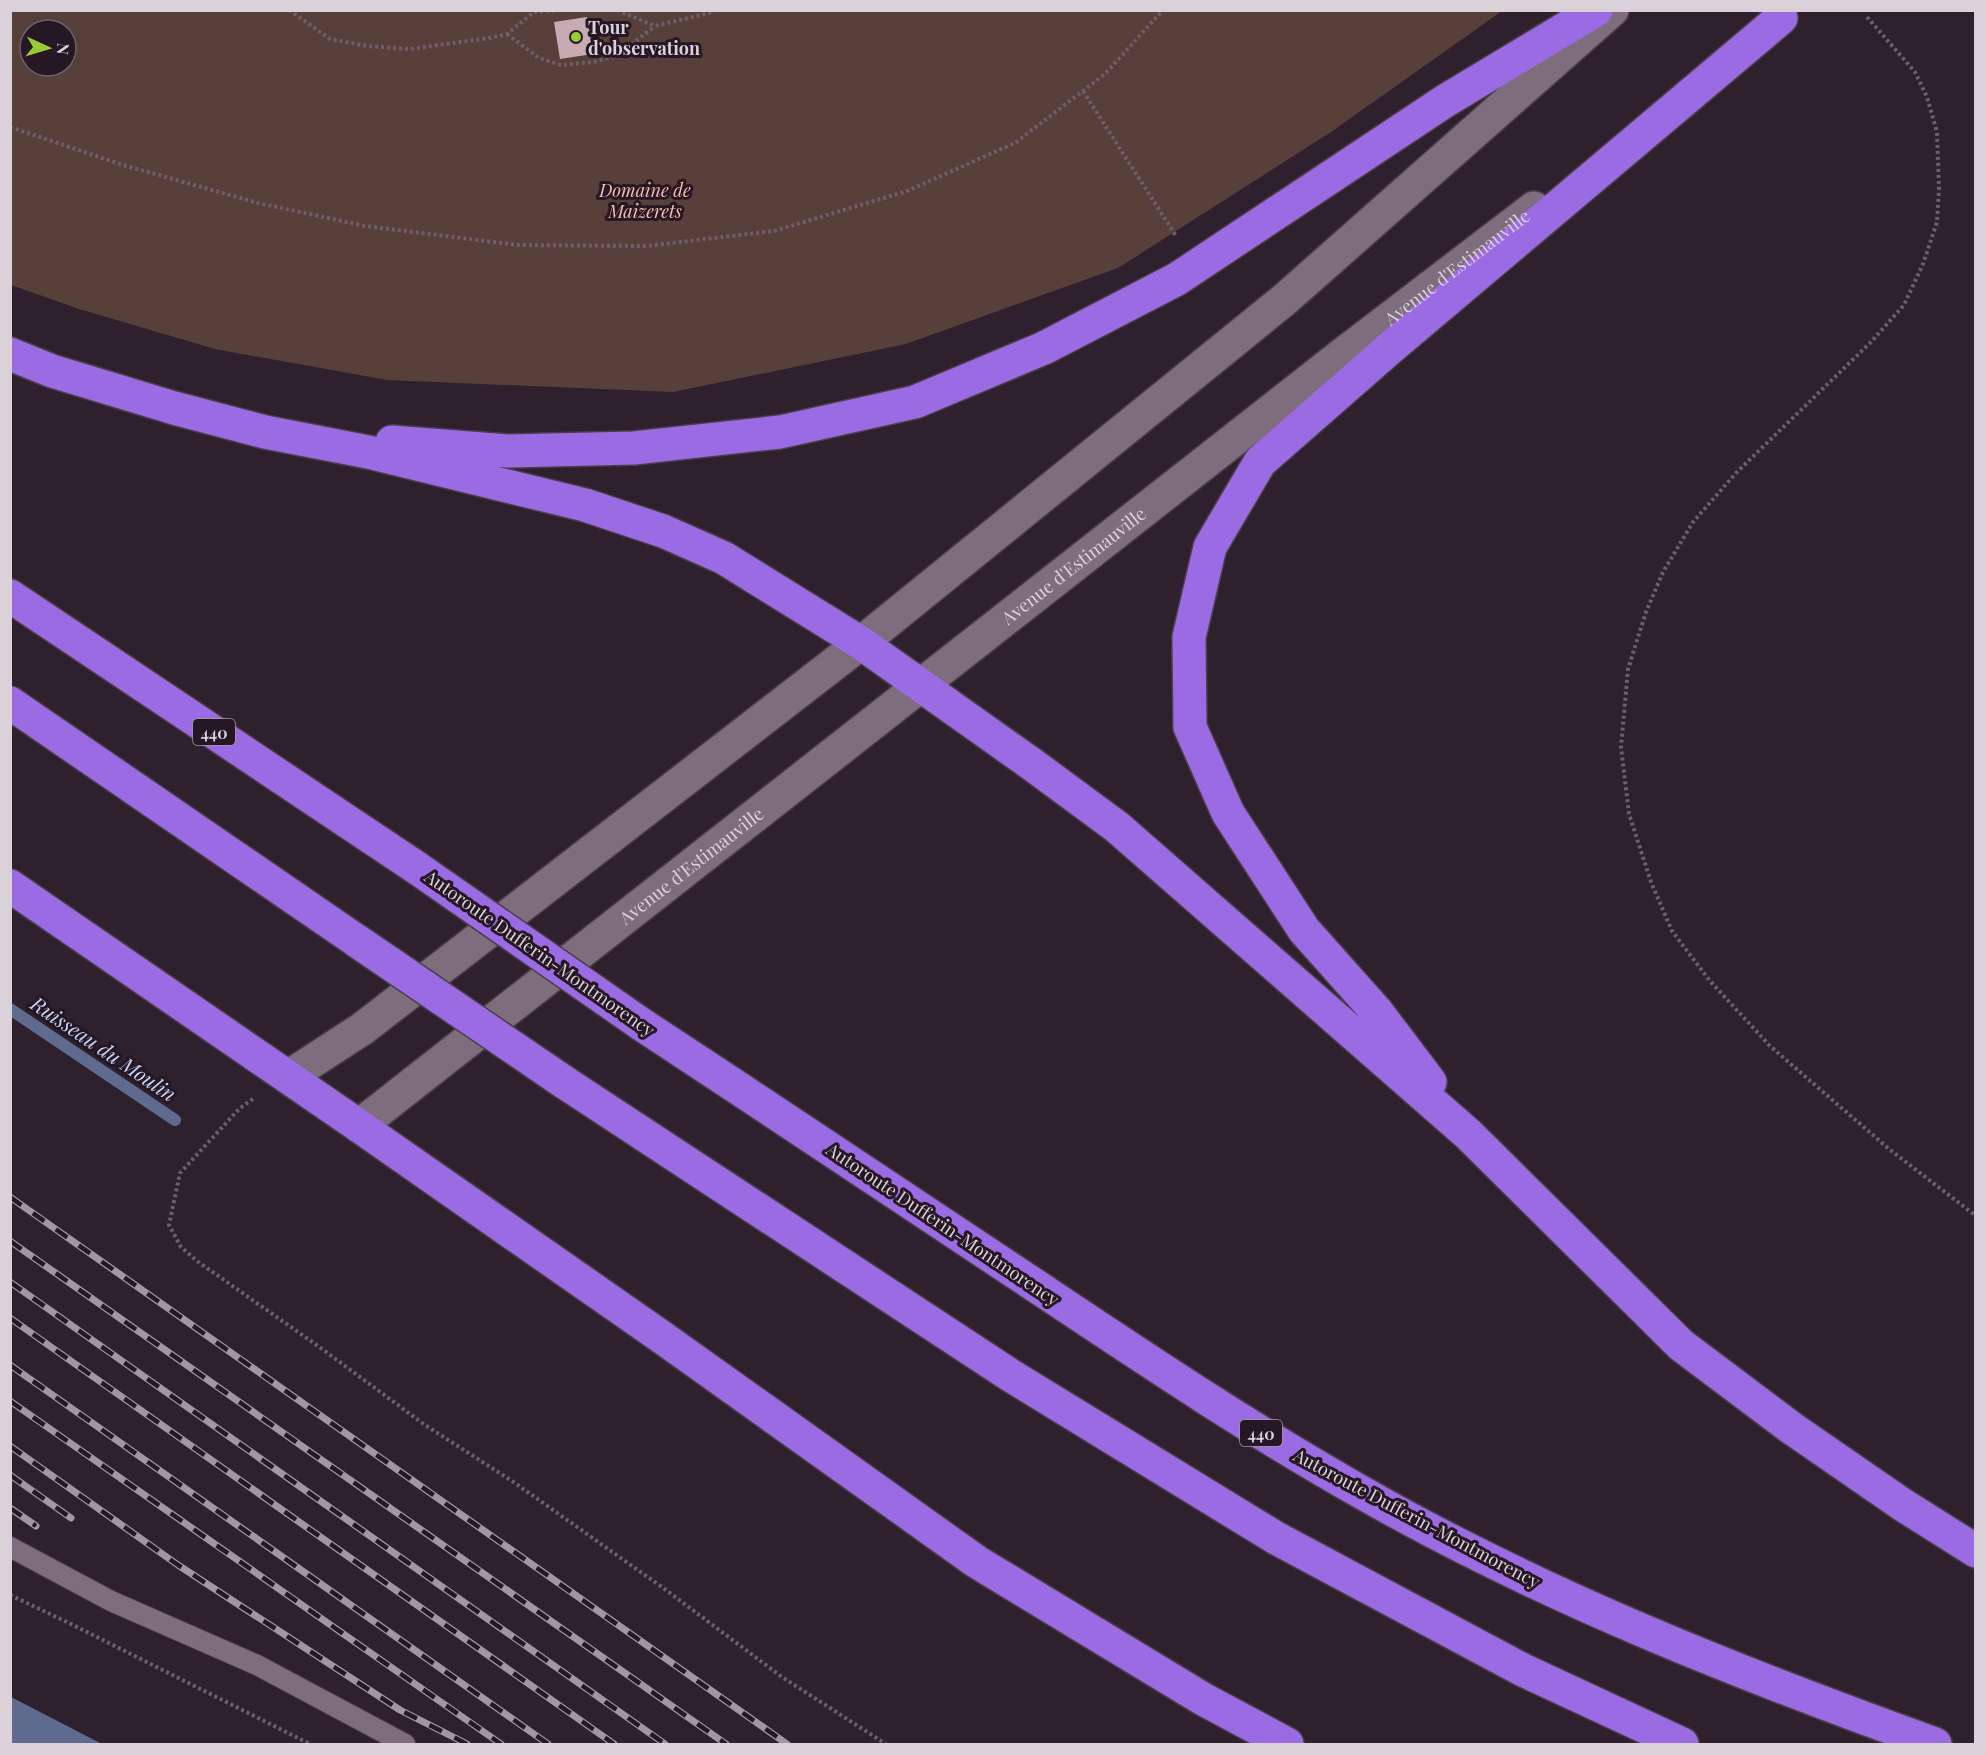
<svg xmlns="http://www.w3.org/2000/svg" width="1986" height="1755" viewBox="0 0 1986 1755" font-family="'Playfair Display',serif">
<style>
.green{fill:#573f3a;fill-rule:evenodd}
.water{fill:#5e6b8e}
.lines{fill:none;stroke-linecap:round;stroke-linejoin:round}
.stream{stroke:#5e6b8e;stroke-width:12}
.building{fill:#c6acb2}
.lane-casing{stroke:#4a3e48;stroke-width:22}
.secondary-casing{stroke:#4a3e48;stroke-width:36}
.highway-casing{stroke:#4a3e48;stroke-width:36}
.path{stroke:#6c5e6a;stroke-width:4;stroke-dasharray:3 3;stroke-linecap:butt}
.lane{stroke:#7e6d7c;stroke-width:20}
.secondary{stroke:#7e6d7c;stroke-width:33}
.highway{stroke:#9a6be3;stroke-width:33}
.rail-casing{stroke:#a297a0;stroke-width:7}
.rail{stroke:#251723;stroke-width:4.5;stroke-dasharray:14;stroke-linecap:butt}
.highway-bridge-casing{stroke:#4a3e48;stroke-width:36;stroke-linecap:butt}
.highway-bridge{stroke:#9a6be3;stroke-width:33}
.poi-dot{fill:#97cb38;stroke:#251723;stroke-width:2}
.labels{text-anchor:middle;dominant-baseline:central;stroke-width:6;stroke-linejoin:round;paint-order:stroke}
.shield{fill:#251723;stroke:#a499a2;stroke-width:1.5}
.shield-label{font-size:16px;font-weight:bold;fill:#dbd1d9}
.poi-label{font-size:18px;font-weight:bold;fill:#dbd1d9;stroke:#251723;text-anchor:start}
.park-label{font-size:18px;font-style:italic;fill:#f6bcae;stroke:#251723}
.street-label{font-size:18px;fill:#dbd1d9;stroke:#251723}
.water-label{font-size:20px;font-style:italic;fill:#c6d4f8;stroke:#251723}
</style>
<rect width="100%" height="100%" fill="#2f202d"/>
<!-- green -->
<path class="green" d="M11,11H1502L1331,132L1118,268L906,344L673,392L387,380L215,349L79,309L11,285ZM30,30H66V66H30Z"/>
<!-- water -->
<path class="water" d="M11,1697L102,1744H11Z"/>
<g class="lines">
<!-- stream -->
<path class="stream" d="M10,1009L175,1120"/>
</g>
<!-- building -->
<path class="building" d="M587,17L593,54L560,59L554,22Z"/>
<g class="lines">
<!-- lane casing -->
<g class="lane-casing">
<path id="lane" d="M10,1547L111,1601L257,1665L405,1744"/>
</g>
<!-- secondary casing -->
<g class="secondary-casing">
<g id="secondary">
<path d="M288,1077L362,1029L861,643L1284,300L1612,10"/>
<path id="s1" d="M359,1126L1342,355L1534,208"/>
</g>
</g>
<!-- highway casing -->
<g class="highway-casing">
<path id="highway" d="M10,354L52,371L174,408L265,432L368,452L585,505L663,531L724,558L861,643L1033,765L1117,827L1468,1134L1681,1345L1790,1427L1903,1505L1976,1551
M392,442L508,451L634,448L780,432L915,402L1044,348L1177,279L1445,101L1596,10
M10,596L417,868
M10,703L357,941
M10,886L359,1126L663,1338L977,1562L1203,1699L1287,1744
M641,1024C772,1110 902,1197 1033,1284C1141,1356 1248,1428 1361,1492C1543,1596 1738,1673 1935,1744
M564,1082L1010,1375L1276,1538L1523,1670L1682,1744
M1430,1082L1377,1012L1304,930L1228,813L1190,727L1189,637L1210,547L1260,462L1389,349L1781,18"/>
</g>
<!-- path -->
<path class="path" d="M289,10L330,39L367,46L410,49L489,38L507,34L534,12L561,10
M617,10L655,26L709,13L715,10
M1867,17L1915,72L1927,97L1937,132L1939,189L1937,222L1923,264L1904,305L1871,342L1736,473L1693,522L1663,572L1646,612L1628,669L1621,747L1629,814L1651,882L1672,931L1710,981L1770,1046L1889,1149L1976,1216
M507,34L539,58L561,65L594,62L618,55L655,26
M1083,91L1176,236
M10,127L123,165L258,203L365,226L518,245L646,246L774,231L907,191L1015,143L1105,74L1163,10
M253,1099L240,1108L180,1173L169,1225L181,1247L197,1261L318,1346L425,1425L515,1483L666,1590L782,1677L886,1744
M10,1595L69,1623L310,1744"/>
<!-- lane -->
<use href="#lane" class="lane"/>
<!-- secondary -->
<use href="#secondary" class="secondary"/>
<!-- highway -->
<use href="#highway" class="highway"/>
<!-- rail casing -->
<g class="rail-casing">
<path id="rail" d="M10,1197L787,1744
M10,1241L726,1744
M10,1282L665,1744
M10,1318L614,1744
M10,1365L548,1744
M10,1401L501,1744
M10,1446L178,1565L400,1710L467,1744
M10,1475L71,1518
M10,1508L36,1526"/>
</g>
<!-- rail -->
<use href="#rail" class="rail"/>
<!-- highway-bridge casing -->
<g class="highway-bridge-casing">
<path id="highway-bridge" d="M417,868L641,1024
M357,941L564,1082"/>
</g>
<!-- highway-bridge -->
<use href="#highway-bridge" class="highway-bridge"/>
</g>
<!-- markers -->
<circle class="poi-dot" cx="576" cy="37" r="6"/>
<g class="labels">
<!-- shield labels -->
<g class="shield">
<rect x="193" y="719" width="42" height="26" rx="4.5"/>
<rect x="1240" y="1420" width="42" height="26" rx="4.5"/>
</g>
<g class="shield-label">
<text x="214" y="732">440</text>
<text x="1261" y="1433">440</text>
</g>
<!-- poi labels -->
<g class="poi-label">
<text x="588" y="27">Tour<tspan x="588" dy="21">d'observation</tspan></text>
</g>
<!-- park labels -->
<g class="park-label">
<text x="645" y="190">Domaine de<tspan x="645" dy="21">Maizerets</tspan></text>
</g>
<!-- street labels -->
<g class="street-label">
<text stroke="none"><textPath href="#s1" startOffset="1394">Avenue d'Estimauville</textPath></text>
<text stroke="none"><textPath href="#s1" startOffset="908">Avenue d'Estimauville</textPath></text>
<text stroke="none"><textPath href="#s1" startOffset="422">Avenue d'Estimauville</textPath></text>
<text transform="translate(540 953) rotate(35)">Autoroute Dufferin-Montmorency</text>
<text transform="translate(943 1224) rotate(34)">Autoroute Dufferin-Montmorency</text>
<text transform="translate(1417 1518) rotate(28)">Autoroute Dufferin-Montmorency</text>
</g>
<!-- water labels -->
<g class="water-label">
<text transform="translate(104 1048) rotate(34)">Ruisseau du Moulin</text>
</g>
</g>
<!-- border -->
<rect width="1986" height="1755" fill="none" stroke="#dbd1d9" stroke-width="24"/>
<!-- north arrow -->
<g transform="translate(48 48) rotate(94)"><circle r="28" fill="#251723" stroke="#6e616c" stroke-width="1.5"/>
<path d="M0-4.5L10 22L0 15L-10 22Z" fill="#97cb38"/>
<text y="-9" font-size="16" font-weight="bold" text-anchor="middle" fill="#dbd1d9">N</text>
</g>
</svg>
